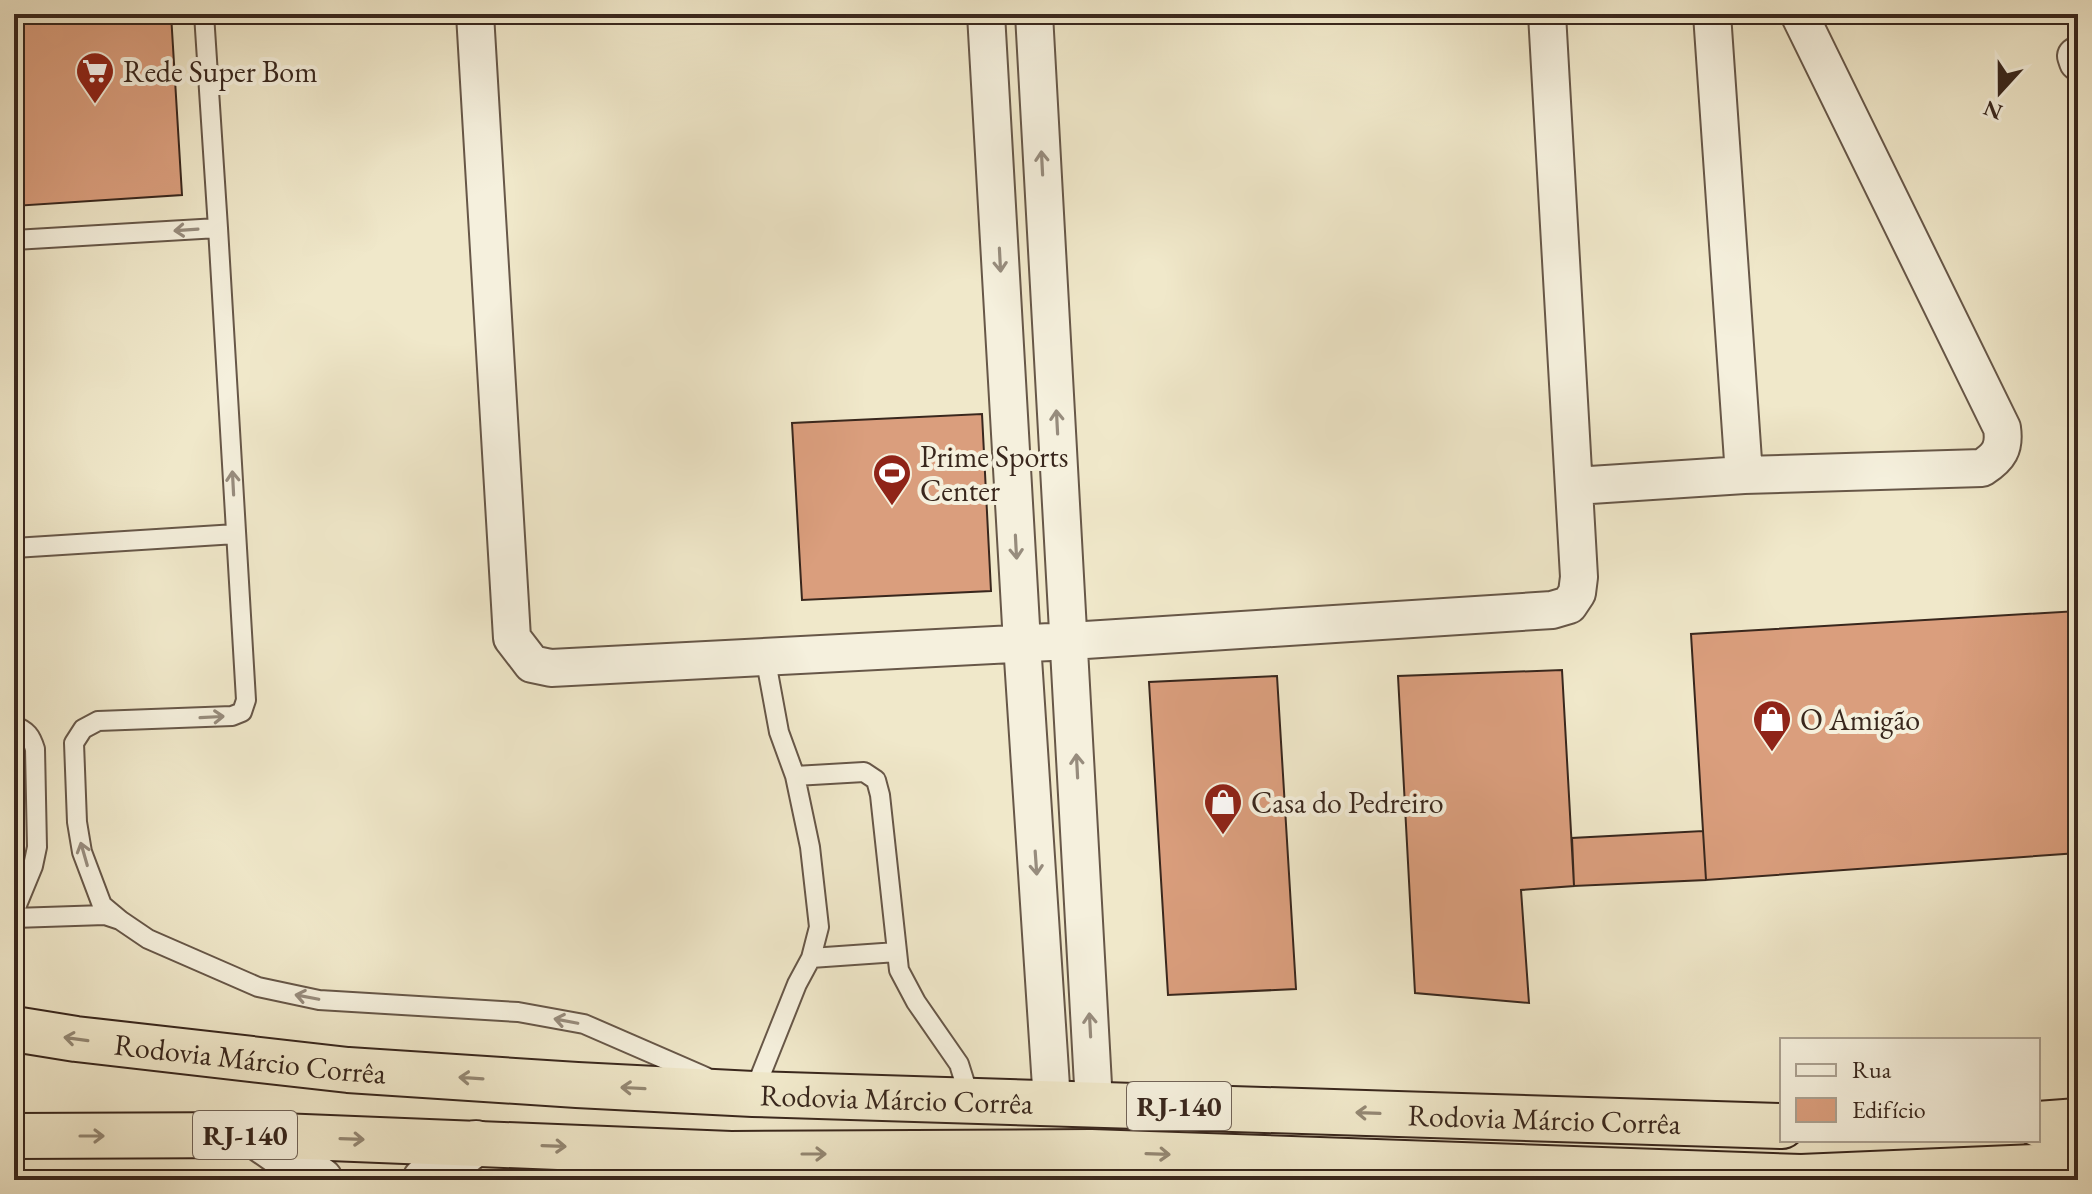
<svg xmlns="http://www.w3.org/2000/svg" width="2092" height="1194" viewBox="0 0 2092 1194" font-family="'EB Garamond',serif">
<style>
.building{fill:#da9e7d;stroke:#39271d;stroke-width:2}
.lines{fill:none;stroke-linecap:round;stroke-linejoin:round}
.service-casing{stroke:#675748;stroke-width:22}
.minor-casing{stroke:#675748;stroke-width:40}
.tertiary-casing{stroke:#675748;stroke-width:48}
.trunk-casing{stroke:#39271d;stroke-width:48}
.service{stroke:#f5f0dd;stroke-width:18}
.minor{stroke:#f5f0dd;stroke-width:36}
.tertiary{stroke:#f5f0dd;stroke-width:44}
.trunk{stroke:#f0e8ca;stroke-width:44}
.oneway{stroke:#978c7d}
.oneway2{stroke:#948874}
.labels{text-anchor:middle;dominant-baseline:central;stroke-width:8;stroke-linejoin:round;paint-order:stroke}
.shield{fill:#f5f0dd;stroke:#716357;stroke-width:2}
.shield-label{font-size:28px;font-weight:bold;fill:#39271d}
.poi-label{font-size:30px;fill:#39271d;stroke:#f5f0dd;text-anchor:start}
.street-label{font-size:30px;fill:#39271d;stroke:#f5f0dd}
</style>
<rect width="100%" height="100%" fill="#f0e8ca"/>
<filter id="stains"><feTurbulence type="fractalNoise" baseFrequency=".0025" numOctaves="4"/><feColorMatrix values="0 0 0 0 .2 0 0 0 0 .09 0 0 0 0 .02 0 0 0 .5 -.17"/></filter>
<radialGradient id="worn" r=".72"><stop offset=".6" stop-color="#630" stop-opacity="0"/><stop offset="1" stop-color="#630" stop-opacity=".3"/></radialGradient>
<!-- building -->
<path class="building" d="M14,14H171L182,195L14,206Z
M982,414L991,591L802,600L792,423Z
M2078,611V853L1706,880L1691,634Z
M1562,670L1574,886L1521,890L1529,1003L1415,993L1398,676Z
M1277,676L1296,989L1168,995L1149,682Z
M1703,831L1706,880L1574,886L1572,838Z"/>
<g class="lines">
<!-- service casing -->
<g class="service-casing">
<path id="service" d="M204,14L218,228
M14,240L218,228L246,700L242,712L232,716L98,721L83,729L74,743L77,822L82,852L102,905L120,920
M14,548L236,534
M765,656L779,732L795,776L864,772L876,780L880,795L899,970L916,1002L959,1064L970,1099
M14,726C27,730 31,736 35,749L37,847L33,866L14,912
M14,918L105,915L120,920L148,939L258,987L319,1000L518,1012L584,1024L706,1077
M811,958L897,952
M753,1094L797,984L811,958L819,927L810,847L795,776"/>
</g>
<!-- minor casing -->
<g class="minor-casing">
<path id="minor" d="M475,14L512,638L532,664L551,668L1070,641L1552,610L1569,605L1577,593L1579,577L1547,14
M986,14L1022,643L1052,1102
M1034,14L1094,1103
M1712,14L1744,475
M2076,56L2078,62
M1575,486L1744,475L1982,468C1999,457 2005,448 2002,428L1799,14"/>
</g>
<!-- tertiary casing -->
<g class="tertiary-casing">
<path id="tertiary" d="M255,1135L320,1180
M425,1180L476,1143"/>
</g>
<!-- trunk casing -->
<g class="trunk-casing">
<g id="trunk">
<path id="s1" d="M14,1029L76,1039L348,1070L577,1085L753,1094L1782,1126"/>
<path d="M2038,1124L2078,1121"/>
<path d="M14,1136L255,1135L731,1154L1091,1152L1801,1177L2078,1165"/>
</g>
</g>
<!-- service -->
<use href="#service" class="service"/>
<!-- minor -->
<use href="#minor" class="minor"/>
<!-- tertiary -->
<use href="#tertiary" class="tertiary"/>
<!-- trunk -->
<use href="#trunk" class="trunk"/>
</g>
<!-- one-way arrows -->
<defs><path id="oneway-shaft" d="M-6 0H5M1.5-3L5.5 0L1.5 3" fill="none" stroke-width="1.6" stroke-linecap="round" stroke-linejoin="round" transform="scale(2)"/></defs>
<g class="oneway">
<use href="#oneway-shaft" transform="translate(1042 163) rotate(-93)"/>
<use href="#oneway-shaft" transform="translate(186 230) rotate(176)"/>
<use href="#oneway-shaft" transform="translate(1000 260) rotate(87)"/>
<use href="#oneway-shaft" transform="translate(1057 422) rotate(-93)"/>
<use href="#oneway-shaft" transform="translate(233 483) rotate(-93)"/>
<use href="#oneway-shaft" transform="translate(1016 547) rotate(87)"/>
<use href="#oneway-shaft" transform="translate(212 717) rotate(-3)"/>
<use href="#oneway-shaft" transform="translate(1077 766) rotate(-93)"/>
<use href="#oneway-shaft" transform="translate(84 854) rotate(-106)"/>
<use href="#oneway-shaft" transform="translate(1036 863) rotate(86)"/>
<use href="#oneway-shaft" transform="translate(307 997) rotate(-169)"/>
<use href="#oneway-shaft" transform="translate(566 1021) rotate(-169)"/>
<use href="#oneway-shaft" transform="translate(1090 1025) rotate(-93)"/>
</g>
<g class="oneway2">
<use href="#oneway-shaft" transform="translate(76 1039) rotate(-172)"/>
<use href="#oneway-shaft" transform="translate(471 1078) rotate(-176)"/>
<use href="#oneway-shaft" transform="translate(633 1088) rotate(-177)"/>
<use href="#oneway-shaft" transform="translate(1368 1113) rotate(-178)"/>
<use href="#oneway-shaft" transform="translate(92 1136)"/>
<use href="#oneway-shaft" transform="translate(352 1139) rotate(2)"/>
<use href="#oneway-shaft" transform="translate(554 1146) rotate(2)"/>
<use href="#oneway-shaft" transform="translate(814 1154)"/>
<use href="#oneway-shaft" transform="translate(1158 1154) rotate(2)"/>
</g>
<!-- icons -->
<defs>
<g id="supermarket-pin" transform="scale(2)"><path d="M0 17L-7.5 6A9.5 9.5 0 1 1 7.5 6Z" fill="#8f2418" stroke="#f5f0dd"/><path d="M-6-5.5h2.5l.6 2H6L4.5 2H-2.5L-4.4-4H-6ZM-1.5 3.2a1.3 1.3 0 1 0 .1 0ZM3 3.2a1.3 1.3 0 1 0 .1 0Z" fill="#fff"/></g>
<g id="stadium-pin" transform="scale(2)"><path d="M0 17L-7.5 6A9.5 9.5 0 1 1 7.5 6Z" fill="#8f2418" stroke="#f5f0dd"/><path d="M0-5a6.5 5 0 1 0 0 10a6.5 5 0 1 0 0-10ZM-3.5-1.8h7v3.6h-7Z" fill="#fff"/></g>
<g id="shop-pin" transform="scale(2)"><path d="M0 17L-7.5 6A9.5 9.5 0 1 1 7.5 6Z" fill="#8f2418" stroke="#f5f0dd"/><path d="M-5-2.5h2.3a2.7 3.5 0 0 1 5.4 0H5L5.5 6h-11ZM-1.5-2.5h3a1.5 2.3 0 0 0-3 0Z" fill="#fff"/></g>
</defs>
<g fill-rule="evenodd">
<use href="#supermarket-pin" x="95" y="71"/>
<use href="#stadium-pin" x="892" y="473"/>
<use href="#shop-pin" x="1772" y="719"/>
<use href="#shop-pin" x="1223" y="802"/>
</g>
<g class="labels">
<!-- shield labels -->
<g class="shield">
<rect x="1127" y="1082" width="104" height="48" rx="6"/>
<rect x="193" y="1111" width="104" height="48" rx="6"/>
</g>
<g class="shield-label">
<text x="1179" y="1106">RJ-140</text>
<text x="245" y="1135">RJ-140</text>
</g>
<!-- poi labels -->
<g class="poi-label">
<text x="123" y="71">Rede Super Bom</text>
<text x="920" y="456">Prime Sports<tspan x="920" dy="34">Center</tspan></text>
<text x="1800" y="719">O Amigão</text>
<text x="1251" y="802">Casa do Pedreiro</text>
</g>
<!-- street labels -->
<g class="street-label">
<text stroke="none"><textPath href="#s1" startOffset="238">Rodovia Márcio Corrêa</textPath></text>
<text stroke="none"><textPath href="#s1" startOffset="886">Rodovia Márcio Corrêa</textPath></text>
<text stroke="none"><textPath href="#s1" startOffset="1534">Rodovia Márcio Corrêa</textPath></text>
</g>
</g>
<!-- margin -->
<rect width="2092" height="1194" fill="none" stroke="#f0e8ca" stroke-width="48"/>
<rect x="16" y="16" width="2060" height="1162" fill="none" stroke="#39271d" stroke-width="4"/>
<rect x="24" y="24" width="2044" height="1146" fill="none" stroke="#39271d" stroke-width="2"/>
<!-- legend -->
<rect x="1780" y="1038" width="260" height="104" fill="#f5f0dd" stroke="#aaa090" stroke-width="2"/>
<rect x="1796" y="1064" width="40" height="12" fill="#f5f0dd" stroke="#aaa090" stroke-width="2"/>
<text x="1852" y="1078" font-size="24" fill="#39271d">Rua</text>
<rect x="1796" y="1098" width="40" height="24" fill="#da9e7d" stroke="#aaa090" stroke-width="2"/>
<text x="1852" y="1118" font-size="24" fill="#39271d">Edifício</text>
<!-- north arrow -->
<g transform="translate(2000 92) rotate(201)" stroke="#f5f0dd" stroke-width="6" paint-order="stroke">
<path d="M0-6L14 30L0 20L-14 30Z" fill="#39271d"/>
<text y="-12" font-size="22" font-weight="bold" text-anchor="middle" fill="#39271d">N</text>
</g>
<rect width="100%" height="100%" filter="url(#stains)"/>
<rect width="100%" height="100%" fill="url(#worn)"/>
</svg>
